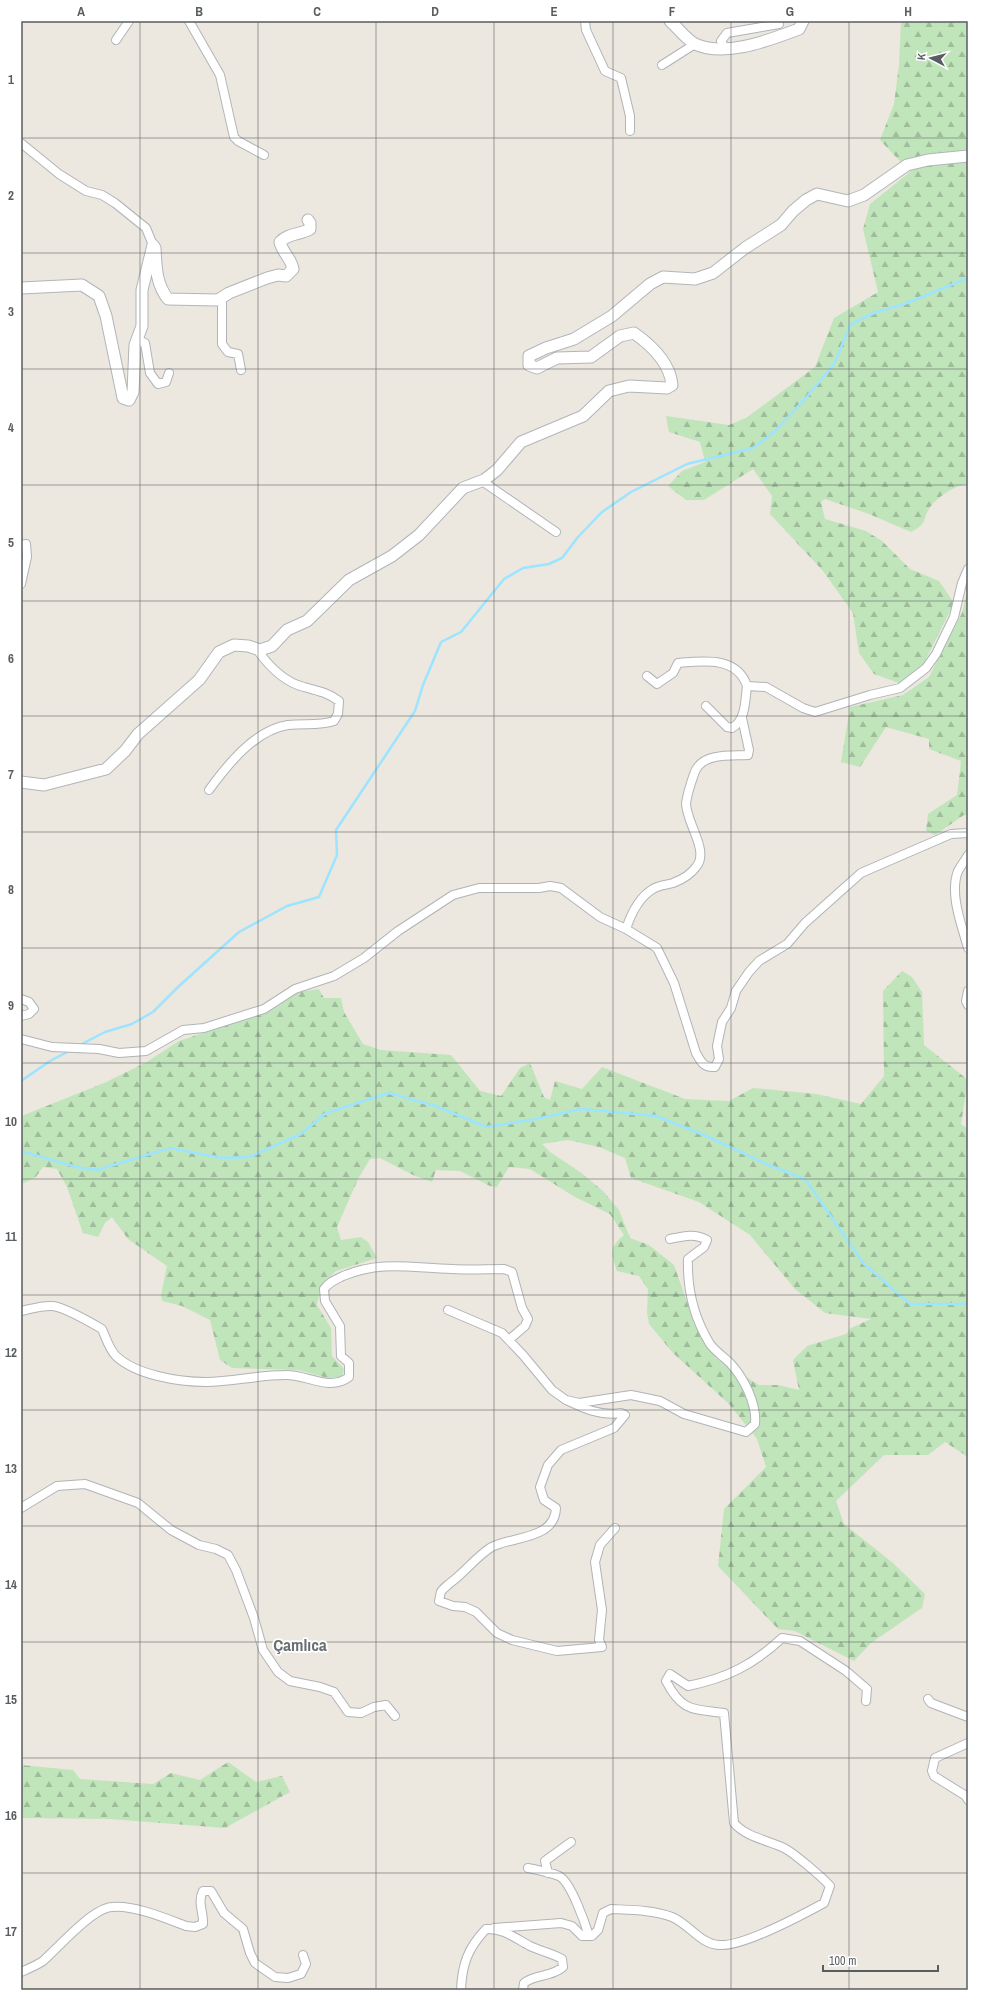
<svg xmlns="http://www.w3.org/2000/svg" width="989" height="2011" viewBox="0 0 989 2011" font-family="'Archivo Narrow',sans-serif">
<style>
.forest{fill:url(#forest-firs);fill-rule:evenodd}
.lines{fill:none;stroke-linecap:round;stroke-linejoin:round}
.stream{stroke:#9ce4ff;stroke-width:2.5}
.street-casing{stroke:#b0b4b8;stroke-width:10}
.secondary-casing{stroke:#b1b6bb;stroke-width:13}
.street{stroke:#fff;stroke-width:8}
.secondary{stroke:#fff;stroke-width:11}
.grid{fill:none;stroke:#585d61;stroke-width:1;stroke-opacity:0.55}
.labels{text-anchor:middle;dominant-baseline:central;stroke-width:3.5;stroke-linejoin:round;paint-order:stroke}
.district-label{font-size:17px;font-weight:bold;fill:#696f73;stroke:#fff}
.neatline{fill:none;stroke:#585d61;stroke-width:1.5}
.grid-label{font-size:13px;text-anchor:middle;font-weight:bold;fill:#585d61}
</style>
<defs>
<pattern id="forest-firs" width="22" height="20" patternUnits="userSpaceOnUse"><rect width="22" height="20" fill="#c1e5ba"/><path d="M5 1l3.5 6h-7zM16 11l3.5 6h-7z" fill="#a0bd9b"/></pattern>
</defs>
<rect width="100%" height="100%" fill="#ece7df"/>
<!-- forest -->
<path class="forest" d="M901,21H968V484C954,486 940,495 931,506C921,519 930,522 911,532L869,514L825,499L821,502L825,519L866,531L882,541L910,569L939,581L954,603L922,667L899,683L874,674L859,653L853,613L823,571L770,514L772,496L753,469L704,500H686L668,486L682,471L705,462L700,442L669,432L666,416L729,425L746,418L815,367L834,318L878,292L863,229L870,204L910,172L880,140L894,104L899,65Z
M968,588V815H964L935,835L926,831L928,814L957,795L961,761L929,749V739L886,727L860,767L841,762L850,707L903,695L929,677L962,613Z
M902,971L912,977L922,992L924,1045L968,1080L961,1124L968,1129V1457L945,1442L928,1455H884L836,1501L844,1524L893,1563L925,1594L922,1608L871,1643L854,1661L795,1631L778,1629L718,1566L724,1509L766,1467L757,1439L729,1404L673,1353L649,1324L647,1313L648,1289L639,1276L617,1271C611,1252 608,1249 624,1235L610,1214L575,1197L530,1169L509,1167L497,1187L490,1186L460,1171L436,1170L432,1182L413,1175L380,1158L370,1159L358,1179L337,1227L341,1240L361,1237L368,1242L377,1258L336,1271L321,1285L317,1305L331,1328L332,1356L344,1369L342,1377L328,1378L298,1370L232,1368L220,1360L210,1320L182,1306L162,1301L161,1295L167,1266L128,1239L112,1217L105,1223L98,1237L83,1233L67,1187L57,1169L43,1167L35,1178L21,1184V1118L24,1115L104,1083L145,1063L179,1041L272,1010L299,992L319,989L324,998H341L344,1012L363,1044L381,1050L451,1055L480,1091L501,1096L520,1068L530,1063L544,1097L550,1100L555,1081L582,1089L602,1067L685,1099L729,1101L753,1088L816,1094L861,1104L884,1076L883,991ZM568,1140L599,1147L625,1158L631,1178L699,1202L750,1235L795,1289L825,1313L871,1319L851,1328L846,1334L807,1346L793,1360L799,1390L778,1385H759L716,1358L705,1344L692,1316L674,1265L649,1245L630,1238L619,1210L603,1191L580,1172L550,1152L542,1144Z
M228,1762L256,1782L282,1776L290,1792L225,1828L110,1819L21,1818V1765L73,1770L80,1779L153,1784L171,1773L200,1780Z"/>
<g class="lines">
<!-- stream -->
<path class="stream" d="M80,1045L105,1032L132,1024L153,1012L178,987L239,932L287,906L319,897L337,855L336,830L415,711L423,685L441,642L461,632L504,579L523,568L549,564L562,558L578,537L602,512L631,492L687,464L753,448L773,433L805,399L834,364L851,324L874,313L907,303L968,278
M21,1081L50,1061L71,1050
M21,1151L76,1167L97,1170L170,1148L221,1158L249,1157L301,1134L326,1113L389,1093L435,1106L487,1127L536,1119L582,1109L656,1116L704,1135L771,1166L805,1179L864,1264L910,1304H968"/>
<!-- street casing -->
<g class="street-casing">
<path id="street" d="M189,21L220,75L234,137L238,141L264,155
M585,21L586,30L605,71L621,78L630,116V131
M116,40L129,21
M725,48L721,41L727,33L779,24L777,21
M662,65L695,44
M21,143L59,174L86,191L102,195L115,203L146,228L153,245
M218,300L222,303V344L228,352L238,354L241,370
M138,340L145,343L150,373L158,384L166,382L169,373
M482,481L556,532
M21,545L26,544L27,557L21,584
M647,676L657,684L673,673L678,663C703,661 737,656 747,686L766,687L803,708L815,712L870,695L900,688L926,668L936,654L954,617L962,583L968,569
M706,706L727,727L732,728C746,720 745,701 747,686
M209,790C228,764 255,730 288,725C304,723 319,726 334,721L338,714L339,701C327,692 317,691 304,687C284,682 267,664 256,648
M968,855C965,860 961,866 958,871C949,894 962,926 968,948
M626,929C631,914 639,897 653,889C659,885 667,885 673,883C681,880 691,874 696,867C710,851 686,823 686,803C687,797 689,789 691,783C693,778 694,772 697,768C706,753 733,756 748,755L749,750L742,718
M968,991L966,1001L968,1005
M21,999L29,1002L34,1009L29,1014L21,1016
M21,1039L52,1047L99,1049L119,1053L146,1051L183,1030L204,1028L264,1009L295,989L334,976L364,958L398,931L453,895L479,888H539L550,886L561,888L600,917L626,929L657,948L674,983L696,1053C701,1062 704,1068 715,1067L719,1059L717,1046L722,1022L731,1008L736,991L749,972L759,961L787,944L805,923L861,873L951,834L968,833
M448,1310L502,1333L523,1355L552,1390L566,1400L579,1403L631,1395L660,1401L684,1414L746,1432L755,1424C757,1404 744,1378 730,1363C724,1357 715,1351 710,1344C694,1318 687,1289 688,1259L704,1247L707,1240C695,1233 684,1236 670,1239
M21,1311C31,1309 42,1305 53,1306C66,1308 90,1322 102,1329C106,1338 109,1349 116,1356C136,1375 179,1382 206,1382C232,1382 258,1375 285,1375C307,1374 329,1392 349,1377V1363L341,1356L340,1326L325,1301L324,1289C329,1282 335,1280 343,1276C381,1260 412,1268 452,1269C469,1270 486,1269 504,1269L512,1272L522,1308L528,1319L525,1326L510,1339
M566,1400C585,1409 600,1416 621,1413L625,1415L614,1428L561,1450L548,1465L540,1487L544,1500L556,1508C555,1541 509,1536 490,1548C475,1558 464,1573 450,1583C447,1586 443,1588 441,1592C440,1594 440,1598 439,1601L453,1606L465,1607L476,1612L497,1633L512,1640L557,1651L602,1647L599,1640L602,1610L595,1562L600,1545L615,1528
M21,1508L57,1486L85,1484L138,1503L171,1530L199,1545L216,1549L228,1555L236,1570L254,1618L263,1650L278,1672L290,1681L320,1687L334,1692L348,1712L361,1713L374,1707L386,1705L395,1716
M928,1699L931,1703L968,1717
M968,1743L935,1758L932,1771L934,1776L966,1796L968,1800
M528,1868C538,1870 549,1872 559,1876C571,1882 585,1923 589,1936
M548,1873L545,1861L571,1842
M494,1928L561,1923L572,1926L582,1936H592L598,1930L603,1913L611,1909C631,1910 654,1910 672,1917C689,1924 700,1944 719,1945C743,1947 802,1915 824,1903L830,1886C822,1877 794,1853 784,1848C767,1840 746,1837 734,1823L724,1713C693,1709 682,1712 666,1681L670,1674L688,1686C727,1678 753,1665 782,1638L800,1641L846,1671L867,1689L866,1701
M21,1972C28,1969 37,1965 43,1961C58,1948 92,1908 112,1907C134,1905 165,1918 186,1926L195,1927L203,1924C204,1913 197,1902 203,1891H211L224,1913L243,1929L250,1953L255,1963L275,1977L288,1978L301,1974L306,1964L303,1955
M461,1990C462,1964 468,1948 486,1929C503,1928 515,1938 530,1946C540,1951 552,1953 562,1959L563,1967C552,1977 535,1974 524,1983L523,1990"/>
</g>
<!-- secondary casing -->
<g class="secondary-casing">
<path id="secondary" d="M670,21C678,28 686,39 695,44C726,58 769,40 799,29L803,21
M21,288L82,285L99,296L106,316L123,398L129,400L133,392L135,345L142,326V290L153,245L155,248C156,267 156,284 168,299L218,300L229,293L267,278L278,275L286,276L293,269C291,258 282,252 280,242C288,233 300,235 310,229V223L308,220
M21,782L44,785L106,769L125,751L138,734L199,680L219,652L234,645L248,646L260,650L272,646L287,630L307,621L349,580L392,556L419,535L463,488L484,480L497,470L521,442L583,416L609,391L629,386L667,388L672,385C670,363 651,345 634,333L620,336L591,357L557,358L537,368L529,365V356L546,348L574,339L612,316L650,284L663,277L695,279L713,273L745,248L781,225L793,211L806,200L817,194L848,201L864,195L907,165L928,160L968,156"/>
</g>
<!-- street -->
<use href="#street" class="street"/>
<!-- secondary -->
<use href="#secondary" class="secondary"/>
</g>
<!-- grid -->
<path class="grid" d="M140,21V1990M258,21V1990M376,21V1990M494,21V1990M613,21V1990M731,21V1990M849,21V1990M21,138H968M21,253H968M21,369H968M21,485H968M21,601H968M21,716H968M21,832H968M21,948H968M21,1063H968M21,1179H968M21,1295H968M21,1410H968M21,1526H968M21,1642H968M21,1758H968M21,1873H968"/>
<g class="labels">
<!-- district labels -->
<g class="district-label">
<text x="300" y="1644">Çamlıca</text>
</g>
</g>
<!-- border -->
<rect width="989" height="2011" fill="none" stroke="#ffffff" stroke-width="44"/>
<!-- north arrow -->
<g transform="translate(931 58) rotate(277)" stroke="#ffffff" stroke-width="3" paint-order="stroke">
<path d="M0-3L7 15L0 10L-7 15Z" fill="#585d61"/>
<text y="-6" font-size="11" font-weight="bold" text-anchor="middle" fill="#585d61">K</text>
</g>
<!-- scale -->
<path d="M823 1965v6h115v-6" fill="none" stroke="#585d61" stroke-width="2"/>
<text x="829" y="1965" font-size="12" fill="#585d61" stroke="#ffffff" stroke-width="3" paint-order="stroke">100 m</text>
<rect x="22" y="22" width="945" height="1967" class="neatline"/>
<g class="grid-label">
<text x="81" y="16">A</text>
<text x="199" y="16">B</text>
<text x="317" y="16">C</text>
<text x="435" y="16">D</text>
<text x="554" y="16">E</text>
<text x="672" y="16">F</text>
<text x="790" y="16">G</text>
<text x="908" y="16">H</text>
<text x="11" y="84">1</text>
<text x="11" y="200">2</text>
<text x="11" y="316">3</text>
<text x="11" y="432">4</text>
<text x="11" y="547">5</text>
<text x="11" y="663">6</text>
<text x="11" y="779">7</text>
<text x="11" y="894">8</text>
<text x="11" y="1010">9</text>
<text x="11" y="1126">10</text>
<text x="11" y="1241">11</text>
<text x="11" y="1357">12</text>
<text x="11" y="1473">13</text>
<text x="11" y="1589">14</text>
<text x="11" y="1704">15</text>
<text x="11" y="1820">16</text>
<text x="11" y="1936">17</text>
</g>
</svg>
